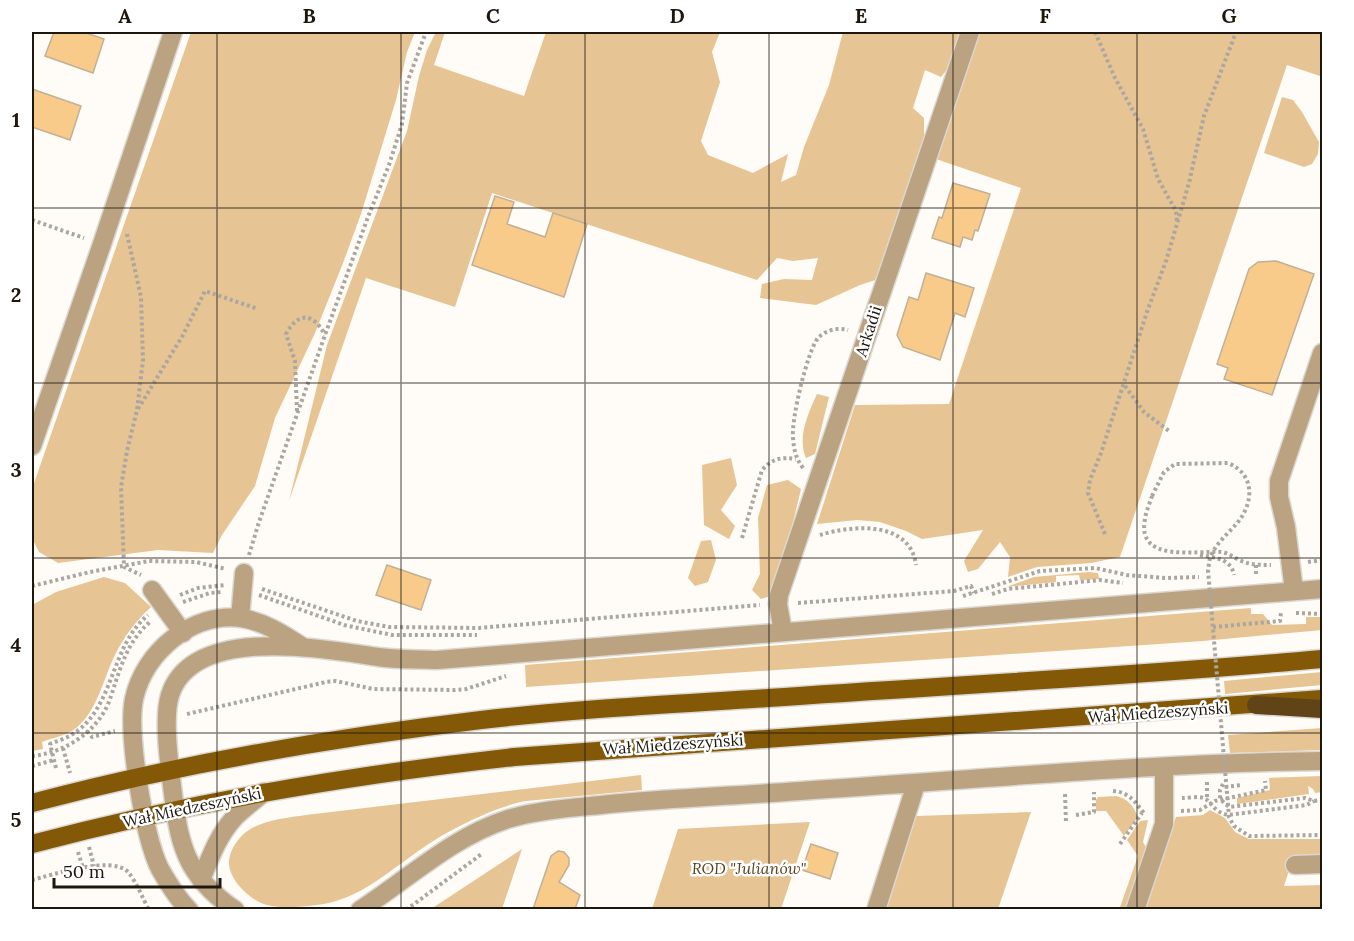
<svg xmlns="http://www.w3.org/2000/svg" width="1354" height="941" viewBox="0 0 1354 941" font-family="Lora,serif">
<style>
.green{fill:#e6c494}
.building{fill:#f9cb8b;stroke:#c2b096;stroke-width:1.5}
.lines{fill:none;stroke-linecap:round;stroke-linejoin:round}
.minor-casing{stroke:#dbd7d1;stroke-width:21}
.major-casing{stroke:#dbd7d1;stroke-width:21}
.highway-casing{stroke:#dbd7d1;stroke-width:21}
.path{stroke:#aba6a0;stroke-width:4;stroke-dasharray:3 3;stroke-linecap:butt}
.minor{stroke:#bba381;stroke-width:18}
.major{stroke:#835806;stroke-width:18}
.highway{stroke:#604316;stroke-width:18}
.path-bridge{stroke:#aba6a0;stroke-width:4;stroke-dasharray:3 3;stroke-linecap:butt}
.grid{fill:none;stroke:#1e170e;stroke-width:1.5;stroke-opacity:0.55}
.labels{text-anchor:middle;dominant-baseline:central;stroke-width:5;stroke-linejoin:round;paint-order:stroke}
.street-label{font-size:16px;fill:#1e170e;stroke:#fff}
.park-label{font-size:16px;font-style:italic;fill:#5c4422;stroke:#fff}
.neatline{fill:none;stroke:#1e170e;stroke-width:2}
.grid-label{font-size:20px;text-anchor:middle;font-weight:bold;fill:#1e170e}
</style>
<rect width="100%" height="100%" fill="#fffbf6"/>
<!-- green -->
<path class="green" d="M191,32H415L407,52L396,100L361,214L343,263L315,333L275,418L255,486L222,535L213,553L158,550L58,563L39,552L32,538V489Z
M436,32H445L434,65L524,96L546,32H720L712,52L720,82L701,141L708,155L753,173L788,154L781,182L796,175L804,147L829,85L843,32H959L949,67L941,77L925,70L913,108L924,118V141L878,279L860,285L816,305L760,298L762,284L784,279L812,280L818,258L793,261L777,258L757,280L492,193L455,307L366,278L289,501L327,345L407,131L419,76L427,50Z
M978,32H1322V68L1320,76L1287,65L1120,557L1091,563L1037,567L1008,577L1010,557L1000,542L978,569L968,572L964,561L983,530L922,539L906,531L880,522L857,520L817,524L855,405L949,404L1021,188L936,159Z
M1282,97L1293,100L1302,112L1319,142L1318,154L1312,164L1304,167L1264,153Z
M817,394L829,397L815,454L806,458C797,438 808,413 817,394Z
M731,458L737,485L721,510L735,526L729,539L704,525L702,465Z
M788,480L801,489L789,539L771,596L761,599L752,590L760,574L758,518L767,485Z
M711,540L716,560L708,582L695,586L688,578L701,541Z
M1089,572L1098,573L1099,579L1080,580L1079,575L1056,576V582L1006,587L1034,577Z
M104,577L125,583L151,607C136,621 124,636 115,655C103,679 98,710 76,728C68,735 52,738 42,742L43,749L32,751V605L56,592Z
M1251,608V614H1263L1272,625L1306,624V617H1322V630L1203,641L526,687L525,665Z
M1322,672V685L1225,694L1224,681Z
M1322,728V750L1230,753L1228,735Z
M641,775L642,790L526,801C497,806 452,828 427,845C392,868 361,900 317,905C301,907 283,909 267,905C251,901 230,881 229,864C228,853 237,839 246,832C262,820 286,818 306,815Z
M1322,776V792L1315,793L1313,789L1308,786L1309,794L1237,804V798L1270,790L1269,778L1235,779Z
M1116,796C1128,799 1133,805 1138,817L1124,836L1106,811H1096V800L1098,797Z
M1210,810L1225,818L1235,832L1249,839H1322V856L1293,858L1284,886L1322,885V909L1142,910L1176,817L1203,815Z
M1031,812L998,909L885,910L916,816Z
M1148,820L1143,842L1147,849L1127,909L1119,910L1138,856L1127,840L1140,821Z
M810,822L781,909H652L678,829Z
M522,849L502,909H431Z"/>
<!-- building -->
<path class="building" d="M54,32H83L104,39L93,73L45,56Z
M32,89L81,106L70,140L32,127Z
M953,183L990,194L978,231L975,230L972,240L963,237L960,247L932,238L939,217L942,218Z
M495,196L514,202L507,224L545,237L553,213L587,224L564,297L472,265Z
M1276,261L1314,274L1272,395L1224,379L1228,368L1217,364L1249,269L1258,262Z
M926,273L974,288L965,317L955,313L940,360L903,347L897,335L909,297L918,300Z
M387,565L431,580L421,610L376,595Z
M811,844L838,853L830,879L802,870Z
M558,851L564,852L569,858V865L559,882L580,895L575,909H533L551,856Z"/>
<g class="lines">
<!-- minor casing -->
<g class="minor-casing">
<path id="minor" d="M32,446L102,244L173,32
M152,590L183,633
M1294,591L1286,527L1279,497V481L1322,353
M240,618L244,573
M783,632L778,604L779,595L970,32
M1295,865L1322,864
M201,880C210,858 218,835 235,817C244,808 254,801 264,792
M189,910C178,899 168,883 160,869C144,837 127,733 134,699C144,652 192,612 241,618C265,622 283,634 303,647
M235,910C184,875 179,843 172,786C169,762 163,717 170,695C193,624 324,649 378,657C398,660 418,659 437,660L1322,589
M360,910C408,879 452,837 508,819C538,810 570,808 601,805C667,798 734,796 800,791C974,780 1148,763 1322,761
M876,910L916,784
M1135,910L1164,824V767"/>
</g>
<!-- major casing -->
<g class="major-casing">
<path id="major" d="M32,803C179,764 330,738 481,720C577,709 672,704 768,698C953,685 1138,676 1322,659
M32,844C190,802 351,775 514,757L1322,699"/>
</g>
<!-- highway casing -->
<g class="highway-casing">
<path id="highway" d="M1256,705L1322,709"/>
</g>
<!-- path -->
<path class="path" d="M1095,32L1115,78L1143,129L1158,179L1176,211L1177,222
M32,220L84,238
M127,234L141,297L143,360L137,410L127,451L121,487L124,567L141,575
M1125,386L1144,412L1169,431
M138,409L183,335L205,291L258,309
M297,411L295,361L286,334C298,312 313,312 325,335
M803,468C796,459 794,450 793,438C791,420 807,352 818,338C826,330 837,327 848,330
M1152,496C1150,503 1146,511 1145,519C1136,564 1198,550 1222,552C1228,553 1233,557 1239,560C1250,565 1259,565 1271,565
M1105,534L1088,493L1090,480L1101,453L1148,309L1166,261L1189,183L1204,116L1236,32
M820,535C852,525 910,520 916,565
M742,538L762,470C773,458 781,457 796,459
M249,555L259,522L325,335L368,217L389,165L402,124L407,83L426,32
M1200,555C1215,558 1231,558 1234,575
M1308,562L1322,560
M1256,574V565
M32,586L90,572L149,561L196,562L226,569
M262,589L357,621L389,627L479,628L760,605
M992,594L1008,589L1100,580L1123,583
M180,595L198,588L225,585
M259,595L344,625L392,635H477
M963,596L1040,571L1095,568L1127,575L1165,578L1199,577
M183,602L210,593L222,592
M798,603L954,591L971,586L974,593
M1296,613L1322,614
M1213,627L1280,621L1281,613
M187,714L326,682L336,681L373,689L455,690L466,689L506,676
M87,731L92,737L115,731
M63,748L70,773
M32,756C65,753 99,731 110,699C120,670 126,642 151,621
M32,766L54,760
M56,768L50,744C57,741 65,739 71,735C115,710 109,647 148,615
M1207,782V799
M1223,784L1220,790V799L1229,807L1305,798L1314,801L1322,800
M1225,787L1242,785
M1113,791C1129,792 1135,802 1144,813
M1065,794L1066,822
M1182,798C1188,798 1197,796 1203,798C1212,800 1212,812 1228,815L1307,805L1314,801
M1181,811L1200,810L1215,801L1266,790L1265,781
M1076,815L1094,812V792
M1120,844L1142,813
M89,847L94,866
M78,852L83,868
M32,880C52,875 112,855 128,872C136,881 143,899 149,910
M406,910L483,853"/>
<!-- minor -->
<use href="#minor" class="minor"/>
<!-- major -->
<use href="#major" class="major"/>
<!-- highway -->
<use href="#highway" class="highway"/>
<!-- path-bridge -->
<path class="path-bridge" d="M1152,496L1164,472L1175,464L1228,463C1255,474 1254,502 1238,522C1229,533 1216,543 1211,556C1209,560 1209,565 1208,570L1229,817L1234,826L1249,836L1322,835"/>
</g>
<!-- grid -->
<path class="grid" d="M217,32V910M401,32V910M585,32V910M769,32V910M953,32V910M1137,32V910M32,208H1322M32,383H1322M32,558H1322M32,733H1322"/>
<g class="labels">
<!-- street labels -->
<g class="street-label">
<text transform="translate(868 331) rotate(-72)">Arkadii</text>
<text transform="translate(1158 712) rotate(-4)">Wał Miedzeszyński</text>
<text transform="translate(673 744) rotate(-4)">Wał Miedzeszyński</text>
<text transform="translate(192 807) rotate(-12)">Wał Miedzeszyński</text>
</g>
<!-- park labels -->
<g class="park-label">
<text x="749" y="868">ROD "Julianów"</text>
</g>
</g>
<!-- border -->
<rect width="1354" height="941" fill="none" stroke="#ffffff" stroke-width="66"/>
<!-- scale -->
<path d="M54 878v9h166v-9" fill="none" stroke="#1e170e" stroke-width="3"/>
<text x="63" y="878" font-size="18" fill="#1e170e" stroke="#ffffff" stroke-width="4.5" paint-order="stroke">50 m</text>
<rect x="33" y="33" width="1288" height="875" class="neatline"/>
<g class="grid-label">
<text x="125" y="23">A</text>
<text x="309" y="23">B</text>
<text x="493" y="23">C</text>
<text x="677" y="23">D</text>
<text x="861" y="23">E</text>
<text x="1045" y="23">F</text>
<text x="1229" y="23">G</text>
<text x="16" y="127">1</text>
<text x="16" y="302">2</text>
<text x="16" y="477">3</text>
<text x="16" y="652">4</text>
<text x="16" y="827">5</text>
</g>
</svg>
